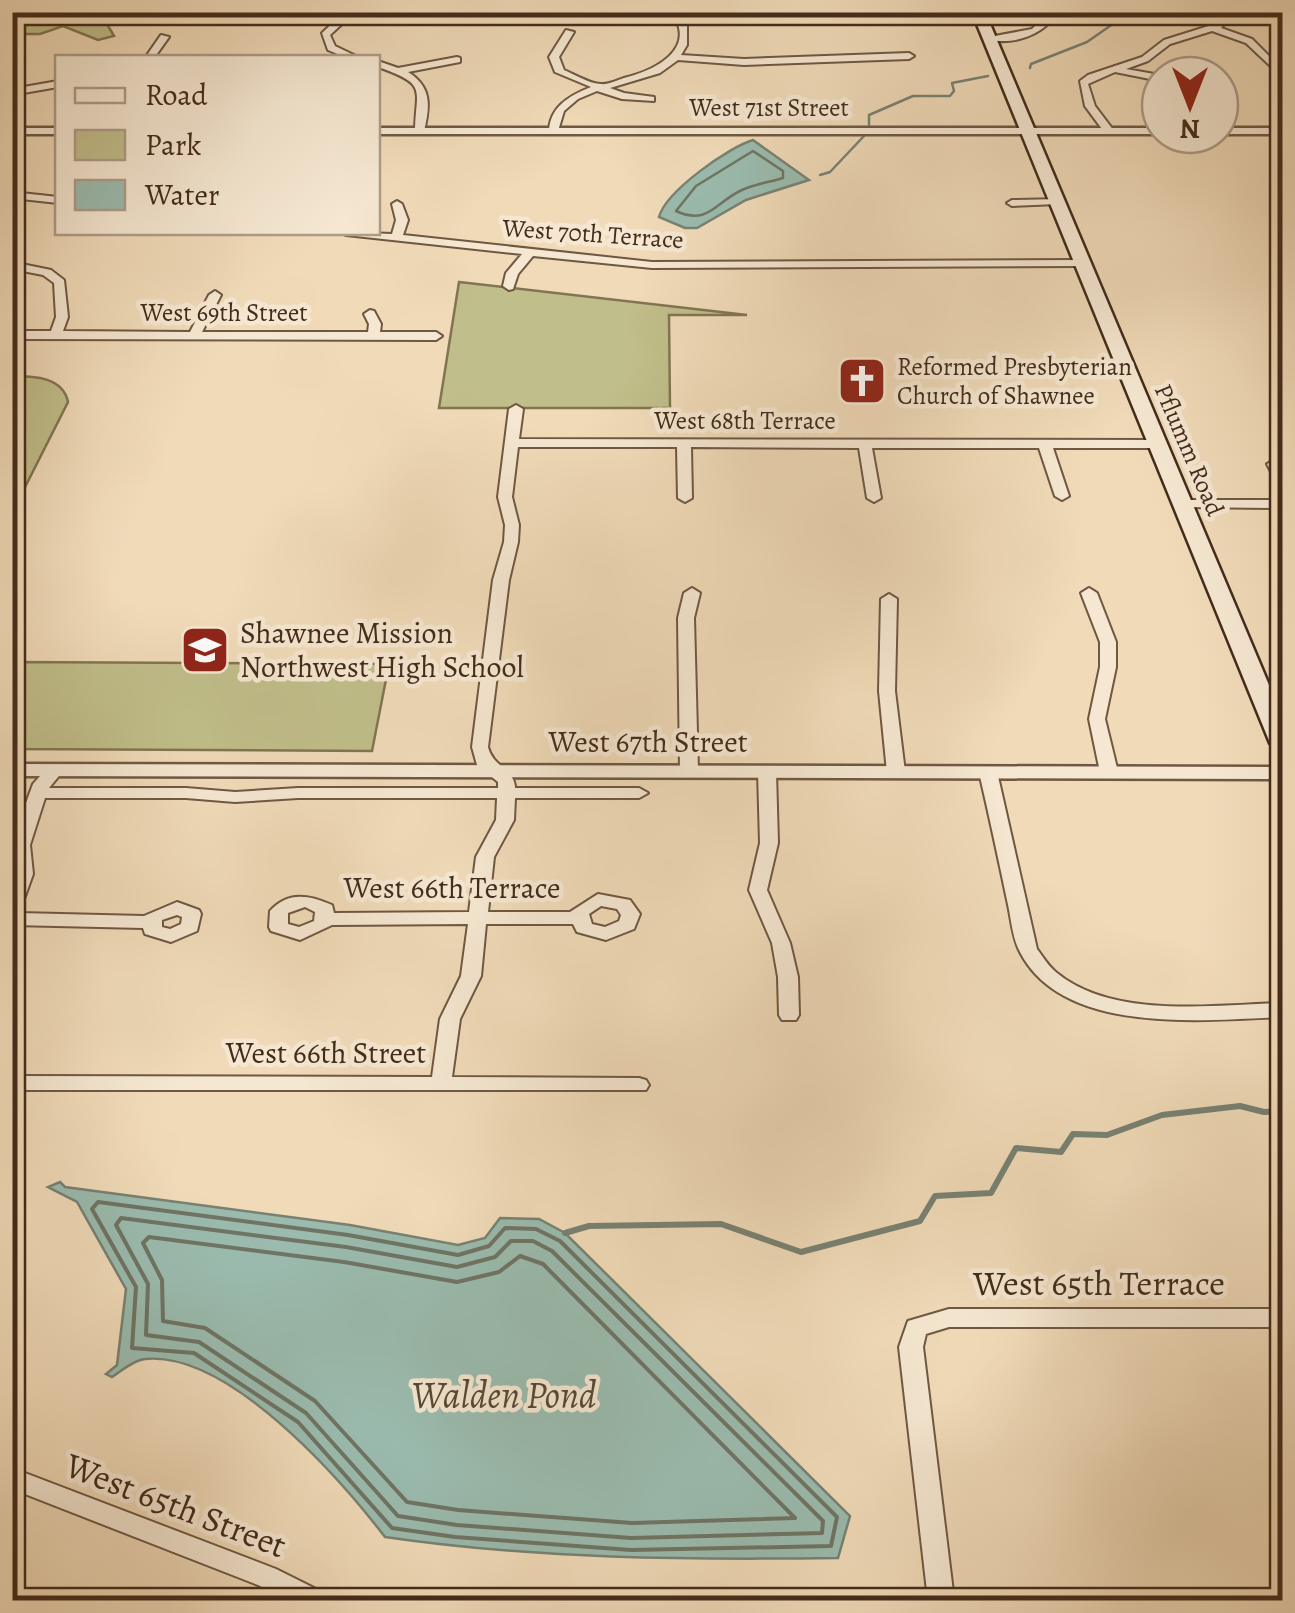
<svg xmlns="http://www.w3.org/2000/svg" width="1295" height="1613" viewBox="0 0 1295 1613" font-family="Alegreya,serif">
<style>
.green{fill:#c0be8a;stroke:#827552;stroke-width:2.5}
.water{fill:#9abbae;stroke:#788273;stroke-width:2.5}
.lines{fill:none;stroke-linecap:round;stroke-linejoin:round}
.shore-far1{stroke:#6f7464;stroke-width:2.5}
.shore{stroke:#6f7464;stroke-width:4}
.stream-far1{stroke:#788273;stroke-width:2.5}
.stream{stroke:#788273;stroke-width:6}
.minor-casing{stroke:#6f5842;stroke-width:4}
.tertiary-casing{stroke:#6f5842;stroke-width:5}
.secondary-casing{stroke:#442c1b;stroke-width:5}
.minor{fill:#f5e7d1;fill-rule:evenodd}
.tertiary{fill:#f5e7d1;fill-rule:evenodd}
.secondary{fill:#f5e7d1;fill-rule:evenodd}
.labels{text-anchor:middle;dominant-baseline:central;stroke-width:9;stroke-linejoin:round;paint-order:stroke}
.far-street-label{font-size:25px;fill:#442c1b;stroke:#f5e7d1}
.far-poi-label{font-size:25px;fill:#442c1b;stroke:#f5e7d1;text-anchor:start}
.poi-label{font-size:30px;fill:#442c1b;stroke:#f5e7d1;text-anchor:start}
.street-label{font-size:30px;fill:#442c1b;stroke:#f5e7d1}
.near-street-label{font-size:35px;fill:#442c1b;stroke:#f5e7d1}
.near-water-label{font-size:38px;font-style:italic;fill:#554938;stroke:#f5e7d1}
</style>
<rect width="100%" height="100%" fill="#f0dab8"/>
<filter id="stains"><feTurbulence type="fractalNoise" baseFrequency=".002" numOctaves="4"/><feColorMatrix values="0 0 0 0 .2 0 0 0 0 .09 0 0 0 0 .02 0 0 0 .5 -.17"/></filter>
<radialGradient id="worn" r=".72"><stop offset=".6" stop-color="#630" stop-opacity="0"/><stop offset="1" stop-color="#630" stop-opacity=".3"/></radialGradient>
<!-- green -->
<path class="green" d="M21,13H99L95,19L107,24L114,36L98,40L63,26L40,34H13V19Z
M459,282L747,315H669L670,408H439Z
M13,376C34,376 63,377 68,402L23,491L13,504Z
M13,662L389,664L372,751L13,749Z"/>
<!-- water -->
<path class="water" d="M753,140L809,180L746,200L697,228H685L659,217C666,191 729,147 753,140Z
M60,1182L65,1187L350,1225L458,1245L485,1238L500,1218L539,1219L565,1233L850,1516L838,1558C686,1560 536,1559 385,1537C338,1476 228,1351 145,1359C134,1360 121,1371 112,1377L106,1374L117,1365L126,1289L77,1202L48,1187Z"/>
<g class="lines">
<!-- shore-far1 -->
<path class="shore-far1" d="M753,151L783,171V178C770,182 755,184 742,190C715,202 709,226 676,211L696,186Z"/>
<!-- shore -->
<path class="shore" d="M98,1202L348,1235L458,1255L489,1246L505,1228L536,1229L560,1241L837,1517L831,1546L631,1550L455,1537L392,1528L298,1422L194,1353L132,1348L136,1287L92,1209Z
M121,1218L346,1247L457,1267L495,1257L511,1241H533L552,1251L823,1521L822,1533L631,1538L457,1525L398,1516L306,1413L199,1342L146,1335L148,1284L116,1225Z
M149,1237L344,1262L457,1282L499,1272L520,1256L543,1264L795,1518L632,1523L458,1510L407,1502L315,1401L205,1328L163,1321L162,1280L143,1243Z"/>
<!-- stream-far1 -->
<path class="stream-far1" d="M1030,68L1031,64L1087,42L1130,12
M869,125V115L913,96H950L954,91L952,83L988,76
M820,175L830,172L864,136"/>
<!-- stream -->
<path class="stream" d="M565,1233L589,1226L721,1224L801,1252L920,1221L935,1196L991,1193L1016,1148L1061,1152L1073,1134L1107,1135L1162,1115L1240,1106L1264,1112L1282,1111"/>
<!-- minor casing -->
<g class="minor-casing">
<path id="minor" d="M358,12H373L343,23L330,35L335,46L360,58H347L328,50L322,33L337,19Z
M671,12H680L685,19L728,12H753L687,24V45L681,55L744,59L909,53L914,56L909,59L744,65L678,60L660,73L610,88L624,93L654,97V101L622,99L597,91L578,99L564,111L558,131L549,133C549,108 568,96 591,87L555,72L549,57L566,30L574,32L559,57L564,70C574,74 590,84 601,84C607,85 618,80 624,78C654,71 699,49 671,12Z
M780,12H789L797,22L790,24Z
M868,12H898L901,15L897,18Z
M1049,12H1058C1043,36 1010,47 984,38L1032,29Z
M1225,12H1234L1221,28L1252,39L1282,69V77L1246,43L1212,31L1170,44L1148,61L1126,69L1160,75V81L1115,72L1088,84L1095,106L1114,131L1105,133L1085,106L1080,81L1088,75L1142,57L1164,40L1215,24Z
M161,35L169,37L154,58H145Z
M457,57L460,58V62L408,72C432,87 430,106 424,131L415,133C415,89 430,85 378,67V61L398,68Z
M58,81V87L12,95V89Z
M12,192L58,197V203L12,198Z
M1062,199V203L1058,204L1012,206L1007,203L1012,200Z
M397,201L402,204L408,220L403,235L652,262L1084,260L1090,263L1084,266L652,268L533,256L518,274L513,289L509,290L503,286L506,273L522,254L346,235L341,232L392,234L396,220L392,204Z
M12,262L51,270L64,280L68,317L63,331L190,332L209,295L215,291L221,295L202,332H368L369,324L364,314L370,310L374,311L381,324L380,332H436L442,336L436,340L12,339V331H51L56,317L54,283L43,275L12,269Z
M516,405L523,409L519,439L1159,440L1166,444L1159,448H1053L1069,496L1062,500L1055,496L1039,448H872L881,498L874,502L867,498L859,448L691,447L692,498L685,502L678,498L677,447H518L512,497L519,525L518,542L509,580L488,747C493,767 515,770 515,788H639L648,793L639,798H515L514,820L494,857L488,912H570L598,894L630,900L640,914L634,929L606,940L577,932L573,924H486L481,976L460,1019L452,1077L639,1078L646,1080L649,1085L646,1090H12V1076L432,1077L440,1019L461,976L468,924L332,925L300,940L271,931L269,927L270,911C288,891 309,895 332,905L334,913L469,912L476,857L496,820L497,798H298L235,802L186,798H45L30,845L33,874L19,913L144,916L177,902L199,910L201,914L197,931L171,942L145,934L143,928L12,925L15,874L12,843L15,833L33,784L48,767L54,766L63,771L49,788H186L235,792L298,788H498V782L477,765L472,747L493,580L504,542L505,525L498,497L509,409ZM601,906L617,909L621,915L619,921L605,927L592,924L589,914ZM305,907L315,912L314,921L299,927L288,924V913ZM177,915L182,917L181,924L170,929L162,927V920Z
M1274,460L1279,461L1282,467V484L1277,483L1267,464Z
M1185,500H1282V508L1180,507L1178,504Z
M692,588L700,593L694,618L698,771L689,776L680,771L678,618L684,593Z
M1089,588L1097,593L1116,642V667L1105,719L1118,772L1109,777L1100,772L1089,719L1100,667V642L1081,593Z
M889,594L897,599L895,691L905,772L896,777L887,772L879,691L881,599Z
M767,767L776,772L778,843L767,890L790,943L798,977L799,1015L796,1020H782L779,1015L778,977L772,943L749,890L760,843L758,772Z
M988,767L997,772L1037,949C1043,957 1049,967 1057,973C1113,1019 1213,1005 1282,1003V1017C1204,1020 1063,1036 1020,952C1012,938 1011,916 1007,900C998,857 989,815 979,772Z
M949,1309H1282V1327H949L926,1334L923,1347L954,1600H928L899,1347L908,1321Z
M12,1468L276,1569L322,1592L326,1600H288L258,1585L12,1489Z"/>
</g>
<!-- tertiary casing -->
<g class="tertiary-casing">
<path id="tertiary" d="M12,128H58V134H12Z
M378,128H1160V134H378Z
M1220,128H1282V134H1220Z
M12,764L1282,767V779L12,776Z"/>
</g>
<!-- secondary casing -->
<g class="secondary-casing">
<path id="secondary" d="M972,12H985L1282,716V750L1270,743Z"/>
</g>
<!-- minor -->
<use href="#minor" class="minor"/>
<!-- tertiary -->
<use href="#tertiary" class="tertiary"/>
<!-- secondary -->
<use href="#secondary" class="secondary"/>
</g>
<!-- icons -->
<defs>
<g id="church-square" transform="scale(2.5)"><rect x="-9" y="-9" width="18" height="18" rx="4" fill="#8f2418" stroke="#f5e7d1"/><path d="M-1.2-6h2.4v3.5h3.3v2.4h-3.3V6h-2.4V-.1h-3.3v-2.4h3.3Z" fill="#fff"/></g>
<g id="school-square" transform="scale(2.5)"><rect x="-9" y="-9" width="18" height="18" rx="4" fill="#8f2418" stroke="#f5e7d1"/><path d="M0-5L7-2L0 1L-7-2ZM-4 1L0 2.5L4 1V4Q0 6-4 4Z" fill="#fff"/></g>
</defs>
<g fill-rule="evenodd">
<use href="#church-square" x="862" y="381"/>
<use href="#school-square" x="205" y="650"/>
</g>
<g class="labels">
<!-- far-street labels -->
<g class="far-street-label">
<text x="769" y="108">West 71st Street</text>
<text transform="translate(593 234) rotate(4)">West 70th Terrace</text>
<text x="224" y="313">West 69th Street</text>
<text x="745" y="421">West 68th Terrace</text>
<text transform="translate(1189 450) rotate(67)">Pflumm Road</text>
</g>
<!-- far-poi labels -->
<g class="far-poi-label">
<text x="897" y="367">Reformed Presbyterian<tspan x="897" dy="29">Church of Shawnee</tspan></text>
</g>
<!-- poi labels -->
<g class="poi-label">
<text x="240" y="633">Shawnee Mission<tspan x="240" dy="34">Northwest High School</tspan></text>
</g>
<!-- street labels -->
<g class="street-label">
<text x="648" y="742">West 67th Street</text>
<text x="452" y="888">West 66th Terrace</text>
<text x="326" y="1053">West 66th Street</text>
</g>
<!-- near-street labels -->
<g class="near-street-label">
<text x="1099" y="1283">West 65th Terrace</text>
<text transform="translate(176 1505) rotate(21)">West 65th Street</text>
</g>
<!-- near-water labels -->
<g class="near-water-label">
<text x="504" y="1395">Walden Pond</text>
</g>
</g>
<!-- margin -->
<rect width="1295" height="1613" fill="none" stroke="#f0dab8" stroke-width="50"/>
<rect x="15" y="15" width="1265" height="1583" fill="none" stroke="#442c1b" stroke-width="5"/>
<rect x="25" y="25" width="1245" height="1563" fill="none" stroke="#442c1b" stroke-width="2.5"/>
<!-- legend -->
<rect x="55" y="55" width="325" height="180" fill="#f5e7d1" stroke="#ae9c88" stroke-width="2.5"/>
<rect x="75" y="88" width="50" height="15" fill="#f5e7d1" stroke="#ae9c88" stroke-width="2.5"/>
<text x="145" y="105" font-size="30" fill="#442c1b">Road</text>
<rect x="75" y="130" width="50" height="30" fill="#c0be8a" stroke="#ae9c88" stroke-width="2.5"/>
<text x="145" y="155" font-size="30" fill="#442c1b">Park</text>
<rect x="75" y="180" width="50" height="30" fill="#9abbae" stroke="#ae9c88" stroke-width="2.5"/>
<text x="145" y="205" font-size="30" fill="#442c1b">Water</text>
<!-- north arrow -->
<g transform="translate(1190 105) rotate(180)"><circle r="48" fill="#f5e7d1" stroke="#ae9c88" stroke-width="2.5"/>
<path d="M0-8L18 38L0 25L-18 38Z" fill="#8f2418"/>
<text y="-15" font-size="28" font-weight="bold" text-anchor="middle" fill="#442c1b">N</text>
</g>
<rect width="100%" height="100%" filter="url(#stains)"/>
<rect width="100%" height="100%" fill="url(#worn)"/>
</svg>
